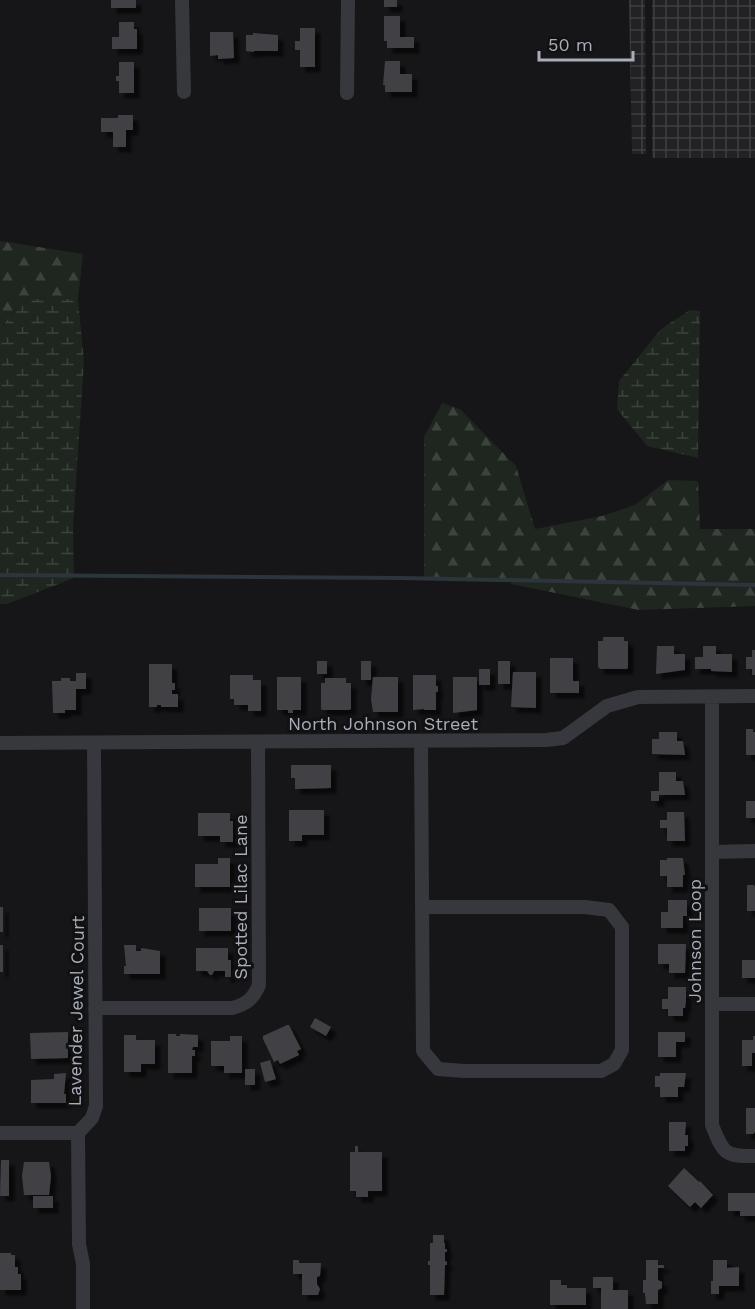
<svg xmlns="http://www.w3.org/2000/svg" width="755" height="1309" viewBox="0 0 755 1309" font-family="'Work Sans',sans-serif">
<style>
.industrial{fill:url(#industrial-grid)}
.forest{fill:url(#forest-firs)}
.wetland{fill:url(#wetland-marsh)}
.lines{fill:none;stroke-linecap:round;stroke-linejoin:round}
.stream{stroke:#2c353c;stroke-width:4}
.building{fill:#404145;filter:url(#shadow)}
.minor{stroke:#37383d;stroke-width:14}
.labels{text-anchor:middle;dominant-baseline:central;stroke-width:6;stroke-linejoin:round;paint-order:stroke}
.street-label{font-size:18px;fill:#a8adb8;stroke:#111113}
</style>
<defs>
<pattern id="industrial-grid" width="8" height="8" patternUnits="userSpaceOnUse" patternTransform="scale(1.5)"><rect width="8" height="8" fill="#222225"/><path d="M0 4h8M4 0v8" fill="none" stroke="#3f3f43"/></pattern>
<pattern id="forest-firs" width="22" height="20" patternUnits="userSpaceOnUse" patternTransform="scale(1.5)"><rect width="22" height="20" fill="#1e261f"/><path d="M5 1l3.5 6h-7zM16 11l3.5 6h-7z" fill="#3c433d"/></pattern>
<pattern id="wetland-marsh" width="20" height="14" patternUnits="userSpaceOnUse" patternTransform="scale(1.5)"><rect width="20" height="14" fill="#1e261f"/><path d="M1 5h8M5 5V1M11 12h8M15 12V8" fill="none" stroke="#3c433d"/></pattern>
<filter id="shadow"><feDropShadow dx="5.5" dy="5.5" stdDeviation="1.5" flood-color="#0009"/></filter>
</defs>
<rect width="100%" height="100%" fill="#161618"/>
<!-- industrial -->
<path class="industrial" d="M629,0H645L646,154H632Z
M652,0H755V158H652Z"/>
<!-- forest -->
<path class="forest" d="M0,241L83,254L78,299H22L0,330Z
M442,403L460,409L516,466L535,529L602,516L635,505L668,480L698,481L700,529H755V606L639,610L511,584L510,580H424V437Z"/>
<!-- wetland -->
<path class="wetland" d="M22,299H78L84,362L73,527L74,578L7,604H0V330Z
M690,310L700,311L698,458L647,446L617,409L619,381L661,329Z"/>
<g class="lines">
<!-- stream -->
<path class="stream" d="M0,575L401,578L755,585"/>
</g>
<!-- building -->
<path class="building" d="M111,0H136V8H111Z
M384,0H397V7H384Z
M384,16H400V37H414V48H387V41H384Z
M119,22H134V29H137V49H112V37H119Z
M300,28H315V67H300V50H295V41H300Z
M210,32H233L234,58L218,59V55L210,56Z
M253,33L278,35V51H254V52L246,51V35H253Z
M385,61H400V74H412V92H385V85H383Z
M119,62H134V93H119V81H116V76H119Z
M118,115H133V130H126V147H113V132H101V118H118Z
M603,637H624V641H628V667L627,669H600L598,667V641H603Z
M657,646H674V654H685V670L656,674Z
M703,646H716V654H732V672L711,671V669H695V657H703Z
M752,650H755V675H752V669H746V657H752Z
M550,658H573V681H579V693H550Z
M317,661H327V674H317Z
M361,661H371V680H361Z
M498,661H510V684H498Z
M149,664H172V683H175V690H172V694H178V707H161V705H157V707H149Z
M479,669H490V685H479Z
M513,672H536V708L511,707Z
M76,673H86V689H76V710H65V713H53L52,681H61V678H70V681H76Z
M230,675H253V680H261V711H248V705H234V699H230Z
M413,675H436V686H438V692H436V710H424V709L413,710Z
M277,677H301V710H293V713H288V710H277Z
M373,677H398V712H373L371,699Z
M453,677H477V710L453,713Z
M325,678H346V683H351V709L349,710H322L321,709V683H325Z
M746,729H753V732H755V755H746Z
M659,732H677V741H683L685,755L652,754V739H659Z
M291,765H331V788L295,789V778H291Z
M659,772H676V781H683L685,795H659V801H651V791H659Z
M746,801H755V818H746Z
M289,810H324V835H302V841H289Z
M667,812H684L685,841H667V828H660V820H667Z
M198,813H230V821H233V842H220V836H198Z
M218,858H230V887H195V864H218Z
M667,858H683L685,875H683V887H667V876H660V860H667Z
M747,885H754L755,887V911H747Z
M668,900H687V916H683V928H661V912H668Z
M0,907H3V932H0Z
M199,908H231V931H199Z
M658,944H686L685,973H669V964H658Z
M0,945H3V972H0Z
M124,945H136V951H141V948L160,951V974H124V966H126Z
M196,948H228V960H231V977H225V971H214L212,975H210L207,971H196Z
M742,960H755V978H742Z
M668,987H686V1001L685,1008H683V1016H668V1009H662V999H668Z
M315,1018L331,1027L326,1036L310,1027Z
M287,1025H289L301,1049L297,1051L299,1055L280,1064L278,1060L274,1062L263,1039V1036Z
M68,1032V1058L31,1059L30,1033Z
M658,1032H685V1042H676V1057H658Z
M168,1034H176V1036H180V1034L198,1035V1047H193L192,1050H195V1056H192V1073H168Z
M124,1035H136V1040H155V1064H141V1072H124Z
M230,1036H242V1073H224V1066H211V1041H230Z
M753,1036H755V1053H752V1066H742V1040H753Z
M270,1060L276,1079L265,1082L260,1063Z
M245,1069H255V1085H245Z
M66,1073L64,1094H66V1103H31V1080L54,1079V1074Z
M660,1073H686L684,1087H678V1097H660V1087H655V1076H660Z
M746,1108H755V1132L753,1134H746Z
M669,1122H686L685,1135H688V1146H685V1151H669Z
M355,1146H358V1152H382V1191H368V1197H356V1191H350V1152H355Z
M1,1160H9V1196H0Z
M24,1162H49L51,1176L49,1195H24L22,1176Z
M684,1168L699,1182L700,1181L713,1195L701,1208L695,1202L690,1207L668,1186Z
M728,1193H755V1216H740V1211H728Z
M33,1196H53V1208H33Z
M433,1235H444V1243H445V1249H447V1252H445V1261L447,1262V1265H445L444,1295H430V1265H428V1261H430V1243H433Z
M0,1253H11V1255H15V1267H18V1274H21V1290H0Z
M293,1260H299V1263H321L320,1276L317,1277V1284L320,1289L318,1295H302V1274H293Z
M646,1260H658V1265H664V1268H658V1280L662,1282V1288L658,1290V1304H646L645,1293H643V1280H646Z
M713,1260H727V1268L739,1267V1286H719V1294H711V1281H713Z
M593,1277H613V1290H628V1309H601V1288H593Z
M550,1280H561V1285H567V1288H586V1305H550Z"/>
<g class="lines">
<!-- minor -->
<path class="minor" d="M182,0L184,92
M347,93L348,0
M712,697V1125C723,1153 725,1157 755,1156
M421,741L423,1051L438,1069L464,1071H601L614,1064L622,1050V927L609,910L585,907H422
M0,743L546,740L563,738L607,706L638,697L755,696
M712,852L755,851
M712,1004H755
M95,1008H232C247,1004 253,999 259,985L258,742
M0,1133H78
M83,1309V1264L79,1244L78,1133L92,1118L96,1106L94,743"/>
</g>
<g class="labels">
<!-- street labels -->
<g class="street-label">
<text x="383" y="723">North Johnson Street</text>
<text transform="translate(240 897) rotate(-90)">Spotted Lilac Lane</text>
<text transform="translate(694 941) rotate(-90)">Johnson Loop</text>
<text transform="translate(76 1011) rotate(-89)">Lavender Jewel Court</text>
</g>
</g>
<!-- scale -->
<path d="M539 51v9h94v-9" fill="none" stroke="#a8adb8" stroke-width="3"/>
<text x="548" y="51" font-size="18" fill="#a8adb8" stroke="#111113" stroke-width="4.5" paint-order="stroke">50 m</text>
</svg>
